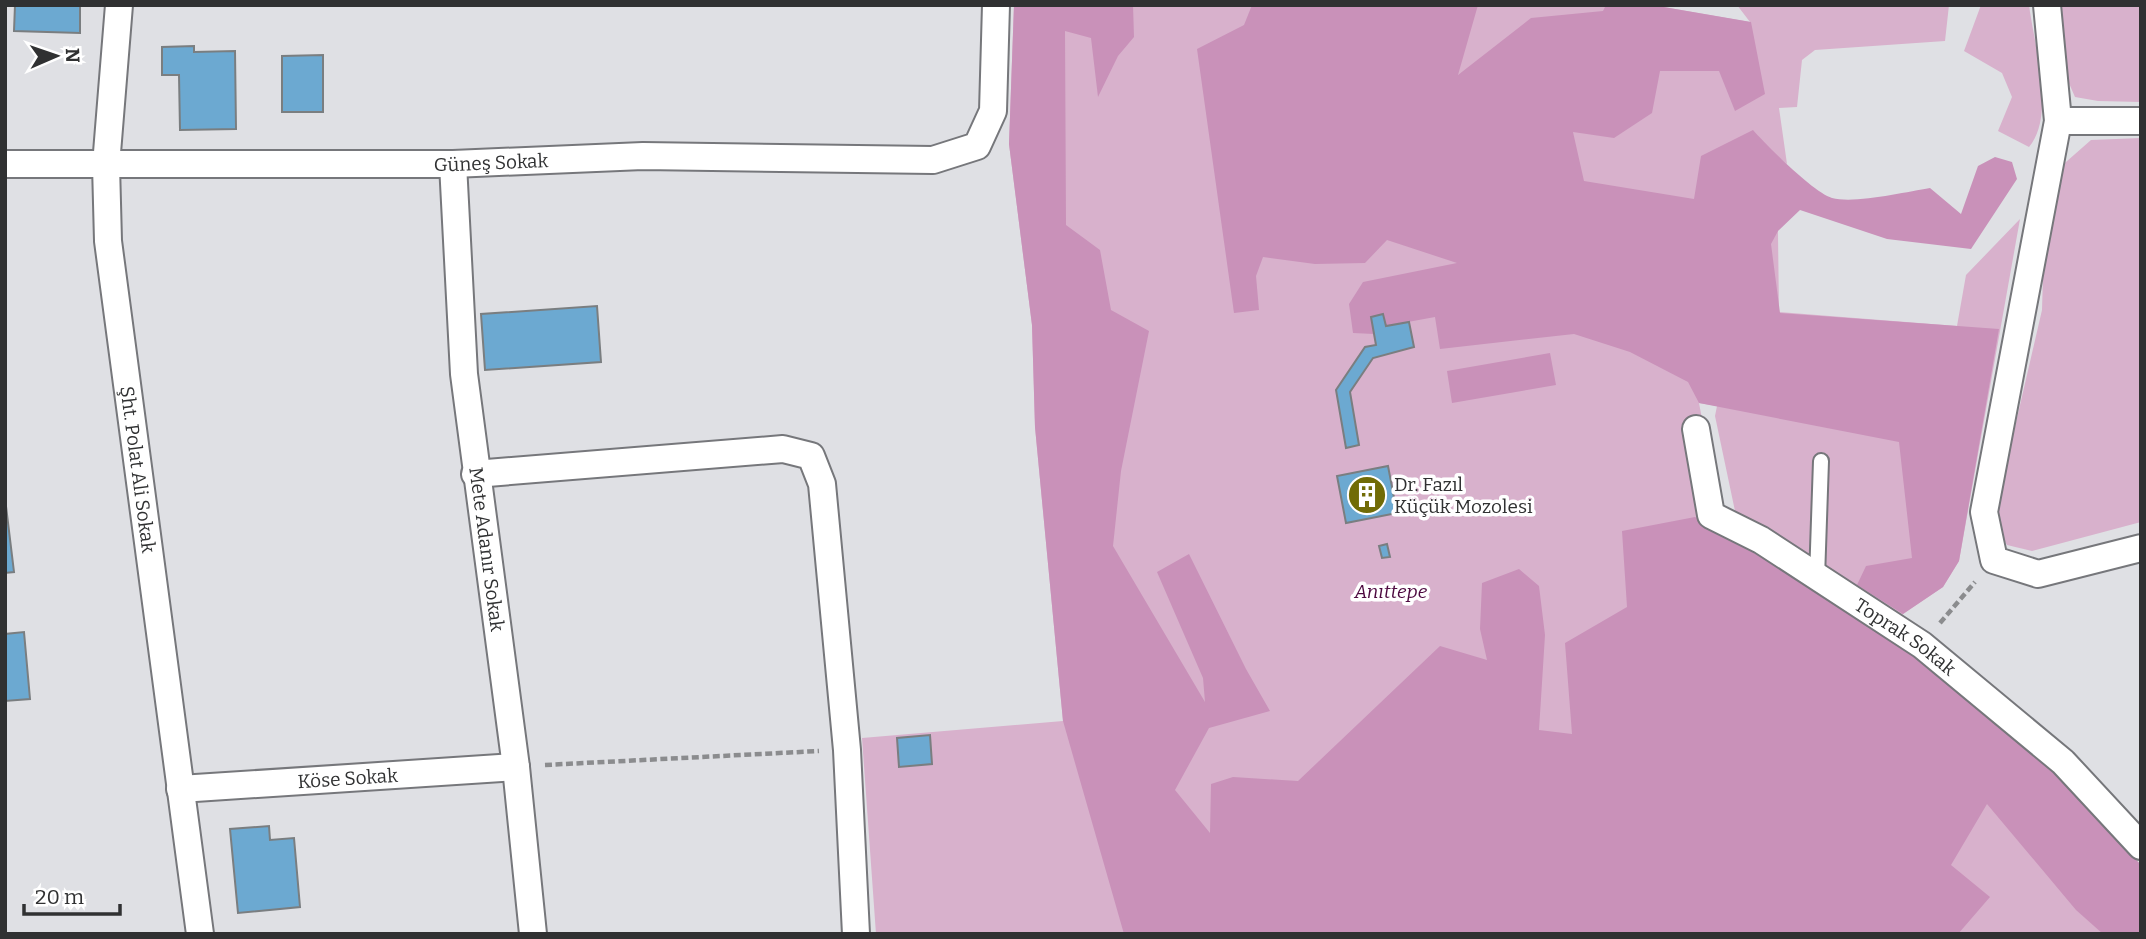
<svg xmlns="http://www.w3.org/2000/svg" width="2146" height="939" viewBox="0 0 2146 939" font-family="Bitter,serif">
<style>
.green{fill:#d8b1cc;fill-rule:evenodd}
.forest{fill:#c991b9}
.building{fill:#6ca9d1;stroke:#7a7e80;stroke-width:2}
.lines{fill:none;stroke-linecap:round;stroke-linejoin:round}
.lane-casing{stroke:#76777b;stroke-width:18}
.street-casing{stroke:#76777b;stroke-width:30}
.path{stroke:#8b8c8e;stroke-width:4.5;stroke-dasharray:7 3.5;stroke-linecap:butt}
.lane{stroke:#fff;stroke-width:14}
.street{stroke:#fff;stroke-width:26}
.labels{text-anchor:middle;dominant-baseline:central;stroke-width:7;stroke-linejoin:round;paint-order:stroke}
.street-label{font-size:19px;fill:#303132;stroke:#fff}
.poi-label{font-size:19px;fill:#303132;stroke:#fff;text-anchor:start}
.park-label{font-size:19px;font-style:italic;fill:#4c083f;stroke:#fff}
</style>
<rect width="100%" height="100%" fill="#dfe0e4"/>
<!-- green -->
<path class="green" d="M1014,5H1652L1750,22L1737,5H1949L1945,41L1815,50L1802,60L1797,107L1779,108L1787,164L1777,156L1779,312L1957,326L1966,275L2020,219L1959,561L1943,587L1903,614L1887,633L2141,865V934H876L862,738L1063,721L1035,427L1032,325L1009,144ZM1699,403L1717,406L1715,416L1735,511L1786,539L1784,547L1720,513Z
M1981,5H2029C2034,45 2056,115 2029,147L1998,131L2012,97L2002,73L1964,51Z
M2058,5H2141V102L2098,101L2075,97L2061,65Z
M2141,138V522L2032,551L2007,545L1993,522L2042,310L2044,244L2058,169L2091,140Z"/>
<!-- forest -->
<path class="forest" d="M1014,5H1133L1134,37L1118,56L1098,97L1091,38L1065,31L1066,225L1100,250L1111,310L1149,331L1121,471L1113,546L1205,702L1203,678L1157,572L1189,554L1246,669L1270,711L1209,728L1175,790L1210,833L1211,784L1233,777L1298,781L1440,646L1487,660L1480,629L1482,583L1519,569L1539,586L1545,635L1539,730L1572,734L1565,643L1627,607L1622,531L1695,517L1886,633L2056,772L2141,865V934H2103L2076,910L1987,804L1951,865L1990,897L1958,934H1124L1063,721L1035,427L1032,325L1009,144Z
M1252,5H1478L1458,75L1531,18L1603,11L1606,5H1652L1751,22L1765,94L1735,111L1719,71H1660L1652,113L1614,138L1573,132L1584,181L1694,199L1701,156L1753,130C1766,145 1814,193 1832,198C1855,204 1905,192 1930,188L1961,214L1978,166L1995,157L2012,162L2017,179L1971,249L1887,239L1800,210L1778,231L1771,244L1780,313L1999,329L1959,561L1943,587L1903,614L1857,585L1866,566L1912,558L1899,442L1699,403L1688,382L1630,352L1574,334L1440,349L1435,317L1386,326L1383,314L1371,317L1374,334L1353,333L1349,304L1363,282L1457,263L1387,240L1365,263L1315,264L1263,257L1256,276L1259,310L1234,313L1197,49L1244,25Z
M1550,353L1556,385L1452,403L1447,371Z"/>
<!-- building -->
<path class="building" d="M15,5H80V33L14,31Z
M194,46V52L235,51L236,129L180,130L179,75H162V47Z
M323,55V112H282V56Z
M597,306L601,362L485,370L481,314Z
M1383,314L1386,326L1409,322L1414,347L1373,358L1350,392L1359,445L1346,448L1336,390L1365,347L1376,345L1371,317Z
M1388,466L1397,513L1346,523L1337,476Z
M5,498L14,572L5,573Z
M1387,544L1390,557L1382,558L1379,546Z
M24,632L30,699L5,701V634Z
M930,735L932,764L899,767L897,738Z
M269,826L270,840L294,838L300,907L238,913L230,829Z"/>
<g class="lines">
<!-- lane casing -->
<g class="lane-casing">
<path id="lane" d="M1817,578L1821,461"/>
</g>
<!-- street casing -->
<g class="street-casing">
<g id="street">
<path id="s1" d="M119,5L106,165L108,241L200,934"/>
<path d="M2047,5L2058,121L1984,512L1994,560L2038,574L2141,548"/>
<path d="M2058,121H2141"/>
<path id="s2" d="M5,164H453L643,156L933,160L977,146L993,111L996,5"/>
<path id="s3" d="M453,164L464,374L516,767L533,934"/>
<path id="s4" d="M1696,429L1711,515L1761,540L1922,645L2063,762L2141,846"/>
<path d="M475,474L783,449L811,456L822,484L847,750L856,934"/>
<path id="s5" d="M180,789L516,767"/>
</g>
</g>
<!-- path -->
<path class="path" d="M1940,623L1975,582
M545,765L819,751"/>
<!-- lane -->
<use href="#lane" class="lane"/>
<!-- street -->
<use href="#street" class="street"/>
</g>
<!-- icons -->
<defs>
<g id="building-disc" transform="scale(2.0125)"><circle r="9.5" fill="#716b06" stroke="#fff"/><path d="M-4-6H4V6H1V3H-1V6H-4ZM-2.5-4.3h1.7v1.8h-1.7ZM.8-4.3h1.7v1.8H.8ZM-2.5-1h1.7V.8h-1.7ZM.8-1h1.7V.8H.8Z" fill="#fff"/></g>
</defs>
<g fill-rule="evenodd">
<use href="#building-disc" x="1367" y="495"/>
</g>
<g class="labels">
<!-- street labels -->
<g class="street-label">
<text stroke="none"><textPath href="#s2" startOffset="486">Güneş Sokak</textPath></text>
<text stroke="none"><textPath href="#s1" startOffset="467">Şht. Polat Ali Sokak</textPath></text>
<text stroke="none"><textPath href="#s3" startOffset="387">Mete Adanır Sokak</textPath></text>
<text stroke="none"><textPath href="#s4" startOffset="317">Toprak Sokak</textPath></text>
<text stroke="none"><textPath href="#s5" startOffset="168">Köse Sokak</textPath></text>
</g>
<!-- poi labels -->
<g class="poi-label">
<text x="1394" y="484">Dr. Fazıl<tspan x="1394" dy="22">Küçük Mozolesi</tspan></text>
</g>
<!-- park labels -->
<g class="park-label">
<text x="1391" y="591">Anıttepe</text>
</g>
</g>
<!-- border -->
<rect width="2146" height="939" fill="none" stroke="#303132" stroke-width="14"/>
<!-- north arrow -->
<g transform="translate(56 56) rotate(88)" stroke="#ffffff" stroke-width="5" paint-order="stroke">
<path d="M0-5L12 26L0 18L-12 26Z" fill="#303132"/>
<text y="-10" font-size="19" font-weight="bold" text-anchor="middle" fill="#303132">N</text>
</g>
<!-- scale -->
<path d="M24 904v10h96v-10" fill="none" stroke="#303132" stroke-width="3.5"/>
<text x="35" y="904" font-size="21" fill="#303132" stroke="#ffffff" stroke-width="5" paint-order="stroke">20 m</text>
</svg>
